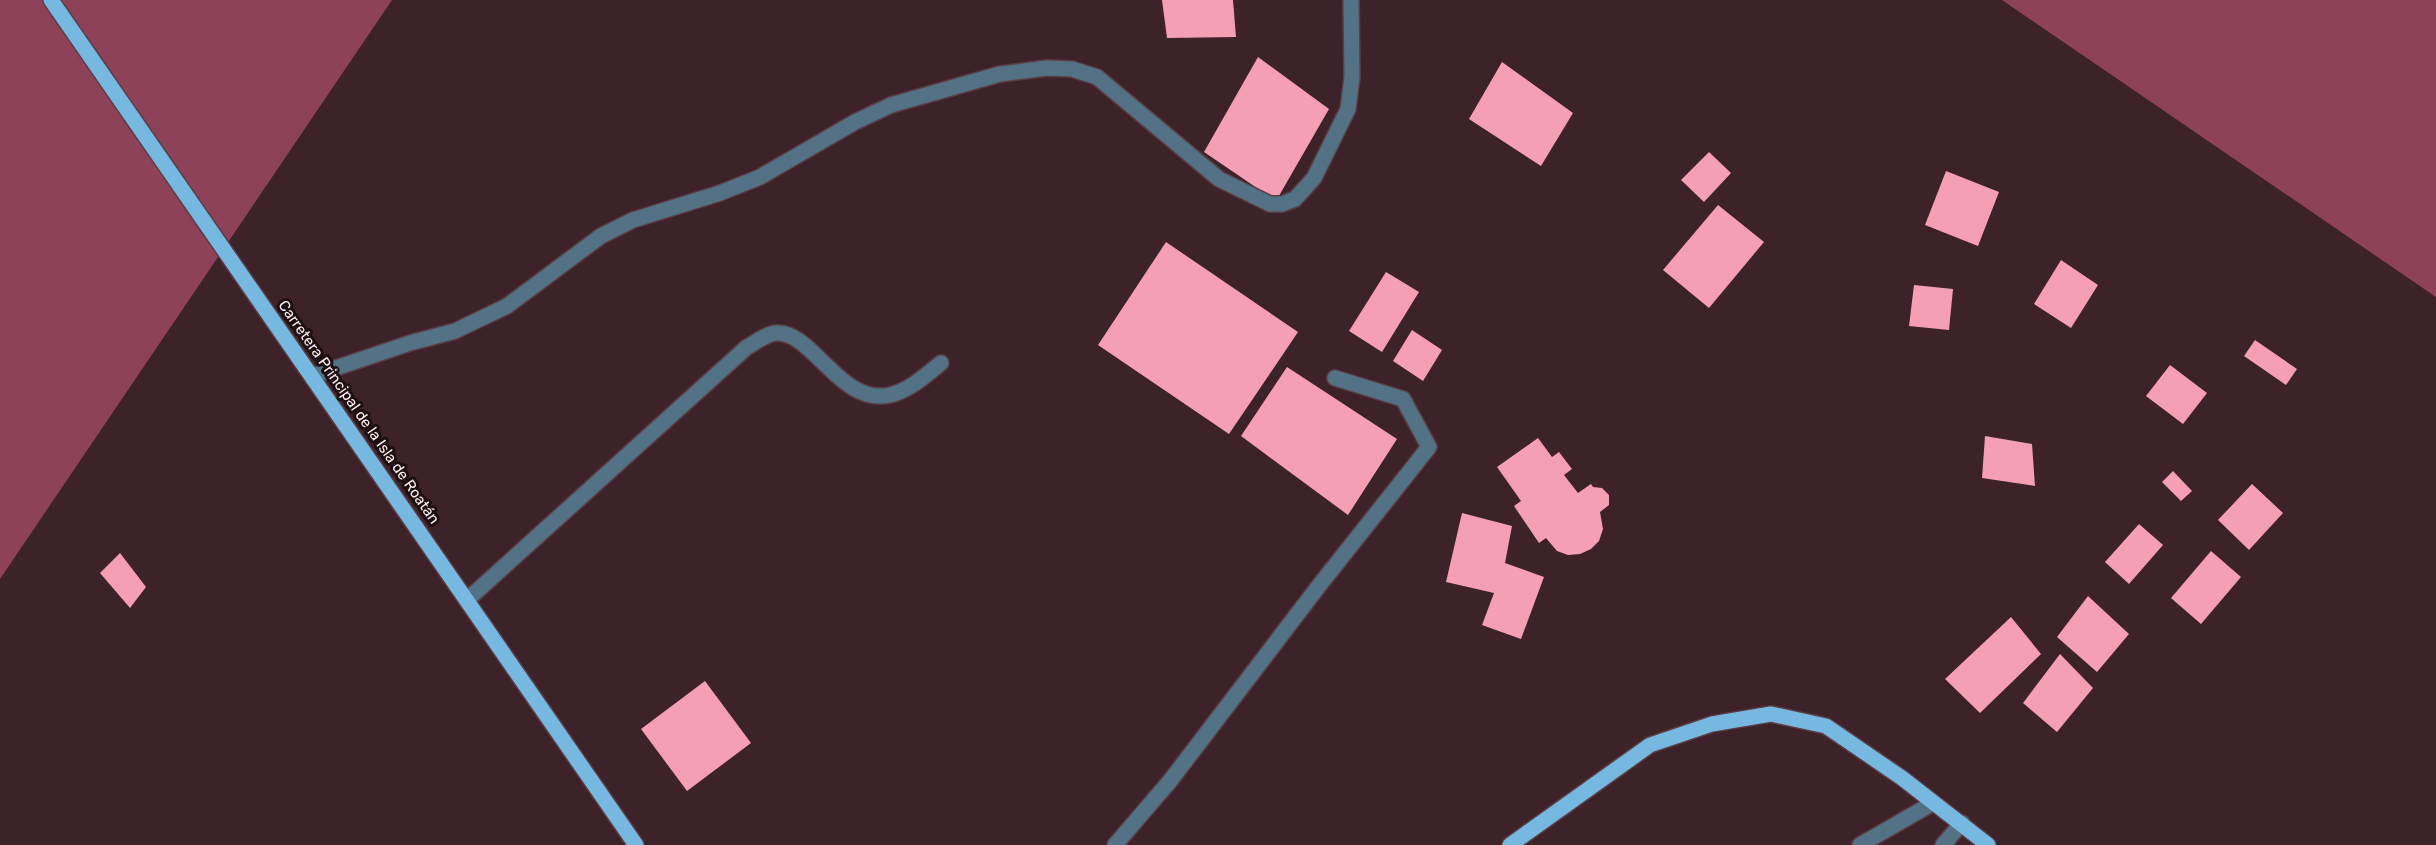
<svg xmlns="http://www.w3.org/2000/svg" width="2436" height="845" viewBox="0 0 2436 845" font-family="Rubik,sans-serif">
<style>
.forest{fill:#8e4259}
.building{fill:#f49fb5}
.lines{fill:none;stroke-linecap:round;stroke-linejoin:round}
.minor-casing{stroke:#593e45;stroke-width:18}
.major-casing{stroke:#593e45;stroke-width:18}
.minor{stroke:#547286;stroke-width:15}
.major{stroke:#77b8e1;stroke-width:15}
.labels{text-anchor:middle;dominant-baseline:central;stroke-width:6;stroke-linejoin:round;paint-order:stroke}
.street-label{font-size:15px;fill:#fdedf0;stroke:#1d1013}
</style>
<rect width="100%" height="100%" fill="#3e2229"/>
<!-- forest -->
<path class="forest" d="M0,0H392L0,579Z
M2002,0H2436V297Z"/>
<!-- building -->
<path class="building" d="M1162,0H1233L1236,37L1167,38Z
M1258,57L1329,109L1276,201L1204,152Z
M1502,62L1573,113L1541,166L1469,119Z
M1709,152L1731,173L1704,202L1681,180Z
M1946,171L1999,192L1978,246L1925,225Z
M1718,205L1764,242L1709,308L1663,270Z
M1166,242L1298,332L1229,434L1098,345Z
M2061,260L2098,285L2071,328L2034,304Z
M1386,272L1419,292L1382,352L1349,331Z
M1914,285L1953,289L1949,330L1909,326Z
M1412,330L1442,350L1423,381L1393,361Z
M2255,340L2297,369L2286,385L2244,356Z
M2170,365L2207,393L2183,424L2146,396Z
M1287,367L1397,439L1348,515L1241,436Z
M1985,436L2032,444L2035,486L1982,478Z
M1538,438L1552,457L1559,452L1572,469L1564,475L1578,493L1591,484L1593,487L1602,488L1609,495V505L1600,512L1603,529L1599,541L1591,549L1580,554L1568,555L1557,551L1546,538L1539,543L1514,506L1521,501L1497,467Z
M2173,471L2192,491L2181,501L2162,482Z
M2252,484L2283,513L2249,550L2218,520Z
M1462,513L1512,526L1505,563L1544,577L1521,639L1482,625L1494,593L1446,582Z
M2139,524L2163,545L2129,584L2105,562Z
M2211,551L2241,577L2201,624L2171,598Z
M120,553L146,587L130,608L100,573Z
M2088,596L2129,634L2097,672L2057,637Z
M2011,617L2041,654L1980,713L1945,679Z
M2060,654L2093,688L2057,732L2023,703Z
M705,681L751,743L687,791L641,729Z"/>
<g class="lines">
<!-- minor casing -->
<g class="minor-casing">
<path id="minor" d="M312,376L410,343L455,331L507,306L601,236L633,220L720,193L760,177L855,122L891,105L1000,74L1047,68L1072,69L1097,77L1219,179L1270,204H1282L1295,199L1314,178L1348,109L1352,77L1351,0
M467,600L747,347C756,342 766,334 776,333C812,330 840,406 890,395C909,391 926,375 941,363
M1115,845L1170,781L1318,587L1429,447L1403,399L1335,378
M1860,845L1933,803
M1943,845L1962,823"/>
</g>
<!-- major casing -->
<g class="major-casing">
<path id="major" d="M51,0L636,845
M1510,845L1650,745L1712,724L1771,714L1826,726L1902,778L1988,845"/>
</g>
<!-- minor -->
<use href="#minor" class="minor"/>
<!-- major -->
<use href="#major" class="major"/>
</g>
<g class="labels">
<!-- street labels -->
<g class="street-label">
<text transform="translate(359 412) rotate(55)">Carretera Principal de la Isla de Roatán</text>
</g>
</g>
</svg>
